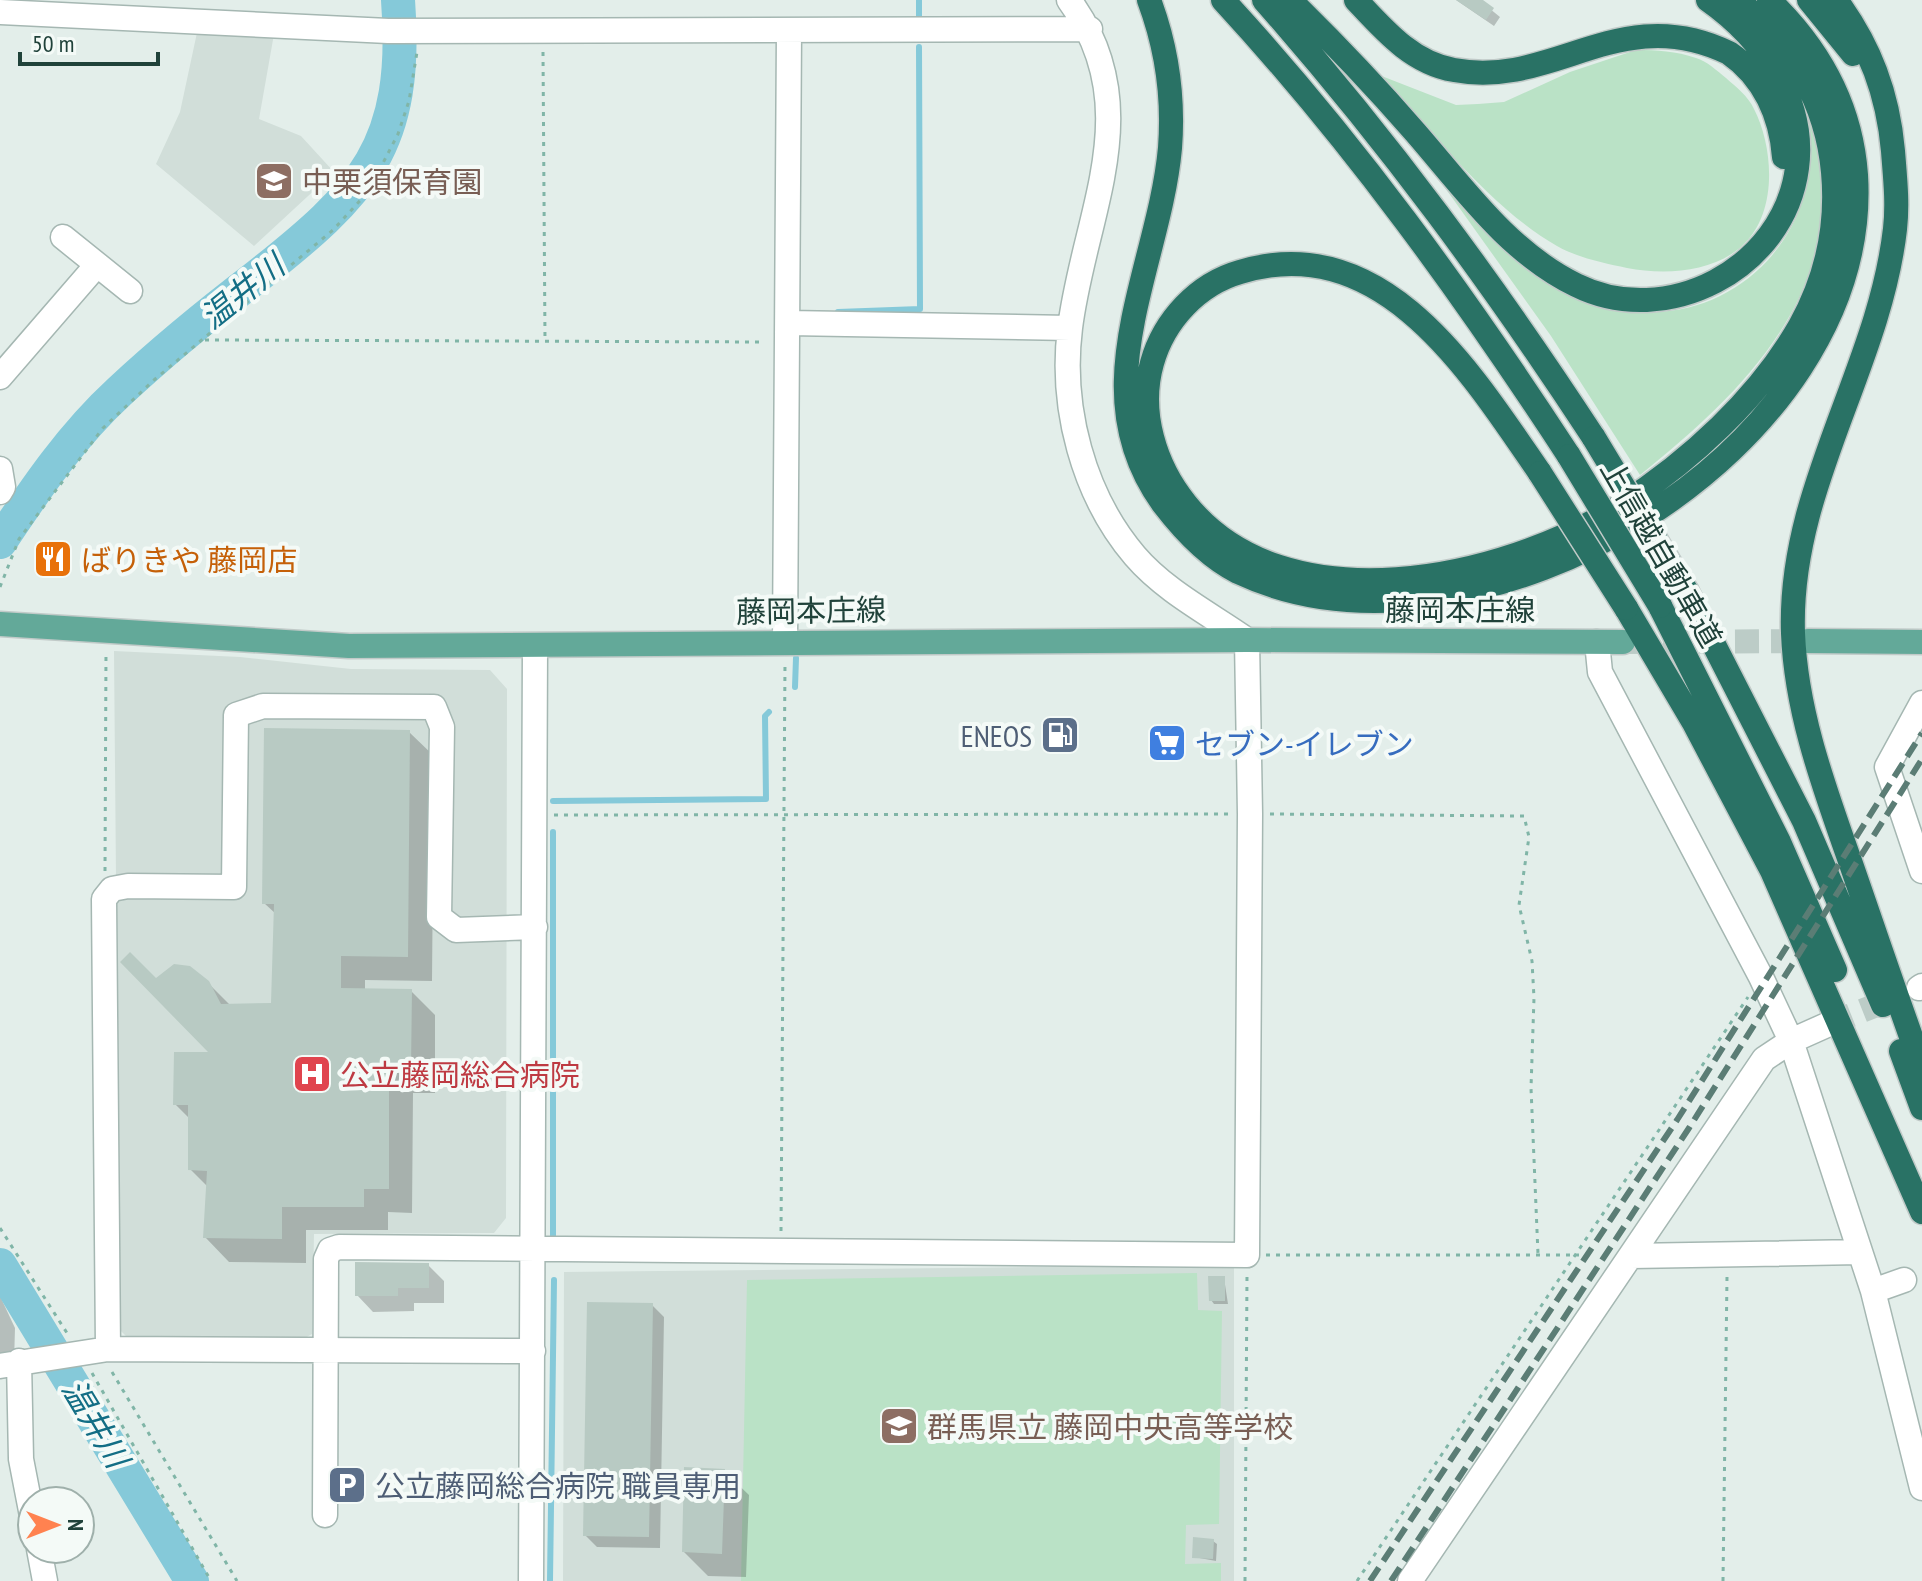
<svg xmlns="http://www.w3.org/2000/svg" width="1922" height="1581" viewBox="0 0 1922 1581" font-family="'PT Sans Narrow','Noto Sans JP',sans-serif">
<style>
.built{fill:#d1ded9}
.green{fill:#bae2c6}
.shadow{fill:#0003}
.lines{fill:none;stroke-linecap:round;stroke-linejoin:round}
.stream{stroke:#85c9d9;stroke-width:6}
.river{stroke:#85c9d9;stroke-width:34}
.building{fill:#b8cac3}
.minor-tunnel{stroke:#bcccc7;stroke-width:24;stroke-dasharray:24 12;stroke-linecap:butt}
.major-tunnel{stroke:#bcccc7;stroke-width:24;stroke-dasharray:24 12;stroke-linecap:butt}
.minor-casing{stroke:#a5b7b2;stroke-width:27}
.major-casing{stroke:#c1cac8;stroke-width:27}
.highway-casing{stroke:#c1cac8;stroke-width:27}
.path{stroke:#80b5a7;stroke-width:3;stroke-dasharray:4 6;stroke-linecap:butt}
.minor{stroke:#fff;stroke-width:24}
.major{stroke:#63a999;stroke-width:24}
.highway{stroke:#297265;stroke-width:24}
.rail{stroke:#5b7d75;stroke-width:6;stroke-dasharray:16 8;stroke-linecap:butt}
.highway-bridge-casing{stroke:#c1cac8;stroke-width:27;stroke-linecap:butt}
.highway-bridge{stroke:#297265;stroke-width:24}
.labels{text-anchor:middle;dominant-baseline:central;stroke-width:8;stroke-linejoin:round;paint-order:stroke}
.education-label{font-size:30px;fill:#785e54;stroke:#f4faf7;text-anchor:start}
.street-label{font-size:30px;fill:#20423a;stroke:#f4faf7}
.food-label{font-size:30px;fill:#c56008;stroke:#f4faf7;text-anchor:start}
.service-label{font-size:30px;fill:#4e5e75;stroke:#f4faf7;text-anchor:end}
.shop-label{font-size:30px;fill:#366cbe;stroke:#f4faf7;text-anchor:start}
.health-label{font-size:30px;fill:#be3a42;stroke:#f4faf7;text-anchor:start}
.water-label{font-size:32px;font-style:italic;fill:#136e85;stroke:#f4faf7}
</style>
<rect width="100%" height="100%" fill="#e3eeea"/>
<!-- built -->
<path class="built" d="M198,28L274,34L259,119L301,136L334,172L254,246L156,164L180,112Z
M114,651L240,657L351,669L490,670L507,689L506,1218L494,1233L314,1234L312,1334L303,1339H129L120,1330Z
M1234,1265V1581H563L564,1272Z"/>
<!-- green -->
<path class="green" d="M1636,50C1657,50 1676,51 1696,58C1707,61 1717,71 1726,78C1736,87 1748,96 1754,109C1774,148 1778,214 1742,246C1712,273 1664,275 1627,268C1604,263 1578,258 1557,246C1493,210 1429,129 1379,75L1456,105L1478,104L1504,102L1570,72Z
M1800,83C1807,103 1816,125 1821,146C1824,159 1822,175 1823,189C1826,313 1730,403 1640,475L1551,336L1438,178C1469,213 1501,254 1541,280C1614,326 1707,326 1768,260C1786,240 1802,213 1805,185C1808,157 1799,123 1797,95Z
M1197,1273L1198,1310L1222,1311L1219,1524L1186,1525L1185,1564L1221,1563V1581H741L747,1280Z"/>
<!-- shadow -->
<path class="shadow" d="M1456,0H1479L1500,17L1494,26Z
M409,732L434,756L432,981L365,980V991H411L435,1015V1093H413L412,1213L388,1212V1230H306V1263L229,1262L205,1237L208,1187L190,1169V1119L175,1104L213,1054L156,981L208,983L231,1006L273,1005L276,914L264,903Z
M428,1265L444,1281V1303H414V1311L373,1312L357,1295Z
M1224,1278L1228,1304H1214L1211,1300Z
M0,1296L15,1328L14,1363L0,1364Z
M652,1305L664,1317L660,1548L597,1547L585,1535Z
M724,1471L749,1495L746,1577L708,1576L684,1552Z
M1213,1541L1217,1544L1216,1561L1194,1557Z"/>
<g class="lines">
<!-- stream -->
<path class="stream" d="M919,0V17
M838,312L920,309L919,47
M795,687L796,658
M553,801L766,799L765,716L769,712
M553,832V1241
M550,1581L554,1280"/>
<!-- river -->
<path class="river" d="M0,542C36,488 72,435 120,391C163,351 208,314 255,278C364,192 409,147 398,0
M0,1265L192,1581"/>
</g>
<!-- building -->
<path class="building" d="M1456,0H1483L1494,8L1486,20Z
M264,728L410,730L408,957L341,956V988L412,989L411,1069H389V1189H364V1207H282V1239L203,1238L207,1171L188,1170V1105H173L174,1052H208L120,962L130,952L156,978L174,964L190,966L209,981L221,1004L271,1003L274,904H262Z
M355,1262L429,1263V1288H398V1296H355Z
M1208,1276H1225V1301H1209Z
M587,1302L653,1303L649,1537L583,1536Z
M684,1467L725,1469L722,1554L682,1552Z
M1193,1537L1214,1539L1213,1559L1192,1558Z"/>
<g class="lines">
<!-- minor-tunnel -->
<path class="minor-tunnel" d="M1829,1024L1902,995"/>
<!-- major-tunnel -->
<path class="major-tunnel" d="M1627,642L1808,641"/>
<!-- minor casing -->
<g class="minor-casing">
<path id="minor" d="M0,12L388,31L1090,29
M63,237L130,291
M789,323L1070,328
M0,377L96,266
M0,469L3,487L0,492
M785,642L789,31
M1597,642L1600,672L1761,977L1791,1041L1873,1291L1922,1488
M1922,703L1887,767L1922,871
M1919,988L1922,986
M1631,1256L1860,1252
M1873,1291L1904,1280
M108,1349L104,899L112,889L128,886L234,887L236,715L263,706L434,707L442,727L439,917L456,930L535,927
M19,1361L21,1459L32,1516
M0,1366L108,1349L533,1351
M325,1515L326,1259L330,1250L339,1247L1247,1255L1250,814L1247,640C1210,614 1165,591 1135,556C1083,495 1060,407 1070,328C1084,214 1149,108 1069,0
M39,1549L45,1581
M531,1581L535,647
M1410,1581L1764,1059L1791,1041L1829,1024"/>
</g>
<!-- major casing -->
<g class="major-casing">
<path id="major" d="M0,624L349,646L1247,640L1623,642
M1808,641L1922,642"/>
</g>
<!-- highway casing -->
<g class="highway-casing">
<path id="highway" d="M1149,0C1167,48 1174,96 1170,148C1159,269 1080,391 1164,505C1184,531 1208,557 1238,572C1478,685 1873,448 1856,175C1851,104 1819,48 1769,0
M1223,0C1353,141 1464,295 1569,456
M1264,0C1388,141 1492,282 1594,438
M1290,0C1333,42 1375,86 1415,132C1463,187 1508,252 1576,285C1666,330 1784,269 1797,168C1806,100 1762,38 1708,0
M1356,0C1384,30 1412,63 1454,70C1554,89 1620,0 1729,53C1764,77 1781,116 1784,157
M1809,0L1853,54
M1836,0C1870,46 1888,94 1893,151C1895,177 1898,203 1895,229C1879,369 1788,488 1793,633C1796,712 1824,787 1850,861C1874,930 1897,999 1922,1067
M1540,473C1472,374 1383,228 1240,272C1198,284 1164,320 1152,363C1138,412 1155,466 1186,504C1285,628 1504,580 1620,506C1689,462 1759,398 1800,326C1826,279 1838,226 1833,172C1827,103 1792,43 1737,0
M1687,592L1804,821L1883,1005
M1660,606L1779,842L1835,970
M1626,608L1694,723L1772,871L1922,1212
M1901,1051L1922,1108"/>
</g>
<!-- path -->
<path class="path" d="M543,52L545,340
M205,340L765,342
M0,587L19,539L103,428L154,380L333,230L368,192L398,134L409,101L417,52
M1270,814L1524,816L1529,837L1519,905L1532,961L1534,998L1531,1088L1538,1254
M554,815L1230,814
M105,871L106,651
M0,1228L67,1333
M781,1231L785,663
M1266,1255H1579
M112,1372L237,1581
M92,1373L211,1581
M1245,1581L1247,1275
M1357,1581L1748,997
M1723,1581L1727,1277"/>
<!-- minor -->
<use href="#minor" class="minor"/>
<!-- major -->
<use href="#major" class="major"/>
<!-- highway -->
<use href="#highway" class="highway"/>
<!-- rail -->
<path class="rail" d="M1370,1581L1677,1120L1922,733
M1391,1581L1689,1128L1922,759"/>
<!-- highway-bridge casing -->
<g class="highway-bridge-casing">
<path id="highway-bridge" d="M1594,438L1687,592
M1569,456L1660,606
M1540,473L1626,608"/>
</g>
<!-- highway-bridge -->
<use href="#highway-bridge" class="highway-bridge"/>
</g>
<!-- icons -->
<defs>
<g id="school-square" transform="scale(2)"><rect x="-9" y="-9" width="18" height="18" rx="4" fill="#8d6e63" stroke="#f4faf7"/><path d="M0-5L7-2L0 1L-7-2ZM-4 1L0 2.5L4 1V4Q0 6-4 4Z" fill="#fff"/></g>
<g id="restaurant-square" transform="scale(2)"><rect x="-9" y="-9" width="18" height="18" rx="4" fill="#e8710a" stroke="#f4faf7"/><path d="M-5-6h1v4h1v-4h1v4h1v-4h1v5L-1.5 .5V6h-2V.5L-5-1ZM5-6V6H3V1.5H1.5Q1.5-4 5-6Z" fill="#fff"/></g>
<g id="fuel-square" transform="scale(2)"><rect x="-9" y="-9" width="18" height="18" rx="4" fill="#5c6f8a" stroke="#f4faf7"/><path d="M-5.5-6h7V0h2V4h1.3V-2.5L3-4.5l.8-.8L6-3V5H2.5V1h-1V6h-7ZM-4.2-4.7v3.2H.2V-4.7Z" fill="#fff"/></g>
<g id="supermarket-square" transform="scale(2)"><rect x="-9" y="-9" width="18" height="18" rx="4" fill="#3f7fe0" stroke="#f4faf7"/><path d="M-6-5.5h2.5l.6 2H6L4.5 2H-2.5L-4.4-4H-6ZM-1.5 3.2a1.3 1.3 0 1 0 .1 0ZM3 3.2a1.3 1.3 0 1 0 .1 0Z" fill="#fff"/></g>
<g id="hospital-square" transform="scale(2)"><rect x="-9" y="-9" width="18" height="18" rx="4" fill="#e0444e" stroke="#f4faf7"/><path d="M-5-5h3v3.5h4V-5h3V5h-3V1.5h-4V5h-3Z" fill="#fff"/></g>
<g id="parking-square" transform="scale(2)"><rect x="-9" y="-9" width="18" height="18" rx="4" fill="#5c6f8a" stroke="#f4faf7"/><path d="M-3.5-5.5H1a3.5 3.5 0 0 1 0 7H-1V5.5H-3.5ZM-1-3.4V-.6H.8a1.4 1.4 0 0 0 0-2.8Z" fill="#fff"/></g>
</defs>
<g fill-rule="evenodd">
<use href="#school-square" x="274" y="181"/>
<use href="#restaurant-square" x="53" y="559"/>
<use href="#fuel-square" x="1060" y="735"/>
<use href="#supermarket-square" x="1167" y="743"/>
<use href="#hospital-square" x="312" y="1074"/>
<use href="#school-square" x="899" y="1426"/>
<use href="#parking-square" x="347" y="1485"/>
</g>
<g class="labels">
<!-- education labels -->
<g class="education-label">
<text x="302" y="181">中栗須保育園</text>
<text x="927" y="1426">群馬県立 藤岡中央高等学校</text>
</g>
<!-- street labels -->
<g class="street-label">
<text transform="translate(1662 553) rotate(60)">上信越自動車道</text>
<text x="1460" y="609">藤岡本庄線</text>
<text transform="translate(811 610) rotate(-1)">藤岡本庄線</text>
</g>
<!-- food labels -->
<g class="food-label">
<text x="81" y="559">ばりきや 藤岡店</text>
</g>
<!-- service labels -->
<g class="service-label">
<text x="1032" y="735">ENEOS</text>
<text x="375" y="1485" text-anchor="start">公立藤岡総合病院 職員専用</text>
</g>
<!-- shop labels -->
<g class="shop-label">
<text x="1195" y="743">セブン-イレブン</text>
</g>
<!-- health labels -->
<g class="health-label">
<text x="340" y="1074">公立藤岡総合病院</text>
</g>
<!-- water labels -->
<g class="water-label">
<text transform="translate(242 291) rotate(-39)">温井川</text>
<text transform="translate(96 1423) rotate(59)">温井川</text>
</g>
</g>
<!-- north arrow -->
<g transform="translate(56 1525) rotate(90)"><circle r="38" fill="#f4faf7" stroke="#9fb0ab" stroke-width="2"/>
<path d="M0-6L14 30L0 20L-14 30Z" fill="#ff8250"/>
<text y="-12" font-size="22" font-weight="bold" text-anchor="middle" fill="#20423a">N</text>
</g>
<!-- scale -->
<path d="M20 52v12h138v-12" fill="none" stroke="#20423a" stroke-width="4"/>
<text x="32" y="52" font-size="24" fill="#20423a" stroke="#f4faf7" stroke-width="6" paint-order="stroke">50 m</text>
</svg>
